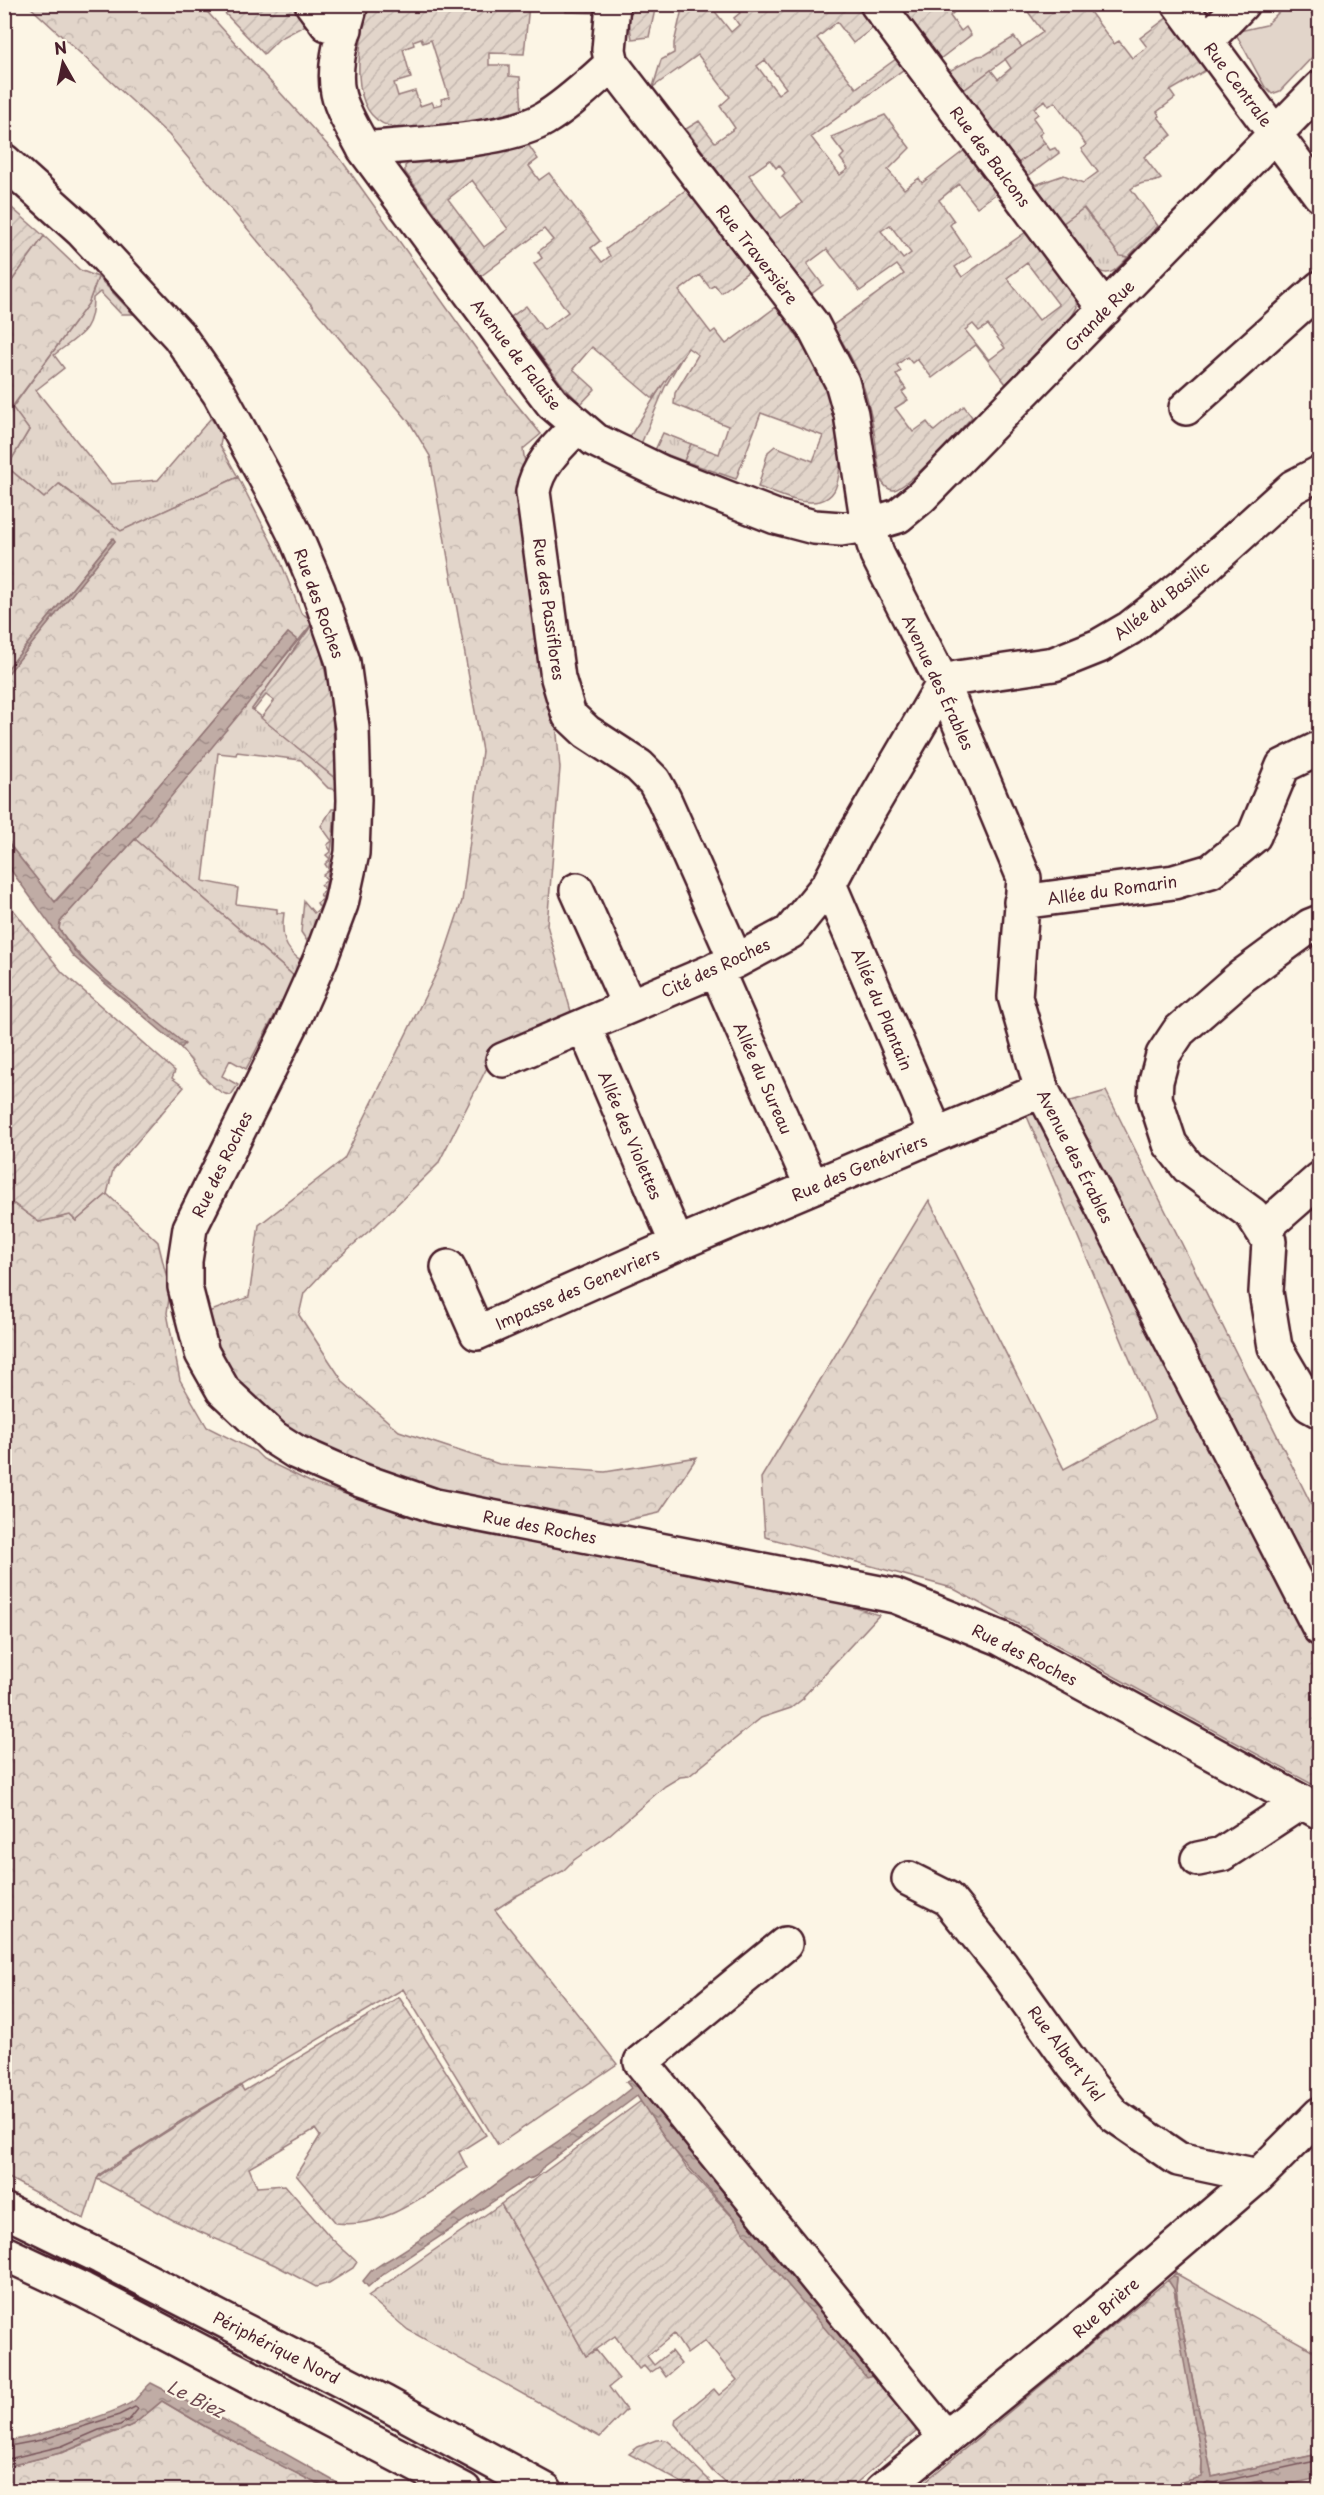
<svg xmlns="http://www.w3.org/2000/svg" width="1324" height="2495" viewBox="0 0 1324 2495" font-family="'Playpen Sans',sans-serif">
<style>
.grass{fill:url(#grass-tufts);stroke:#967a7a;stroke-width:1.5}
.forest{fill:url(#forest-crowns);stroke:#967a7a;stroke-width:1.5}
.garden{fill:url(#garden-furrows);stroke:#967a7a;stroke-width:1.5;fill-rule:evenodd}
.pitch{fill:#e2d5ca;stroke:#967a7a;stroke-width:1.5}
.water{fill:url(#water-ripples);stroke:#917474;stroke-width:1.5}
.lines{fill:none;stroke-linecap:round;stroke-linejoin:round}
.shore{stroke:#79575c;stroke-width:1.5}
.minor-casing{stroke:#4a1f2b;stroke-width:38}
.highway-casing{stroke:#4a1f2b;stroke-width:38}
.minor{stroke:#fcf5e5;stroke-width:33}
.highway{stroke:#fcf5e5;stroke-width:33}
.labels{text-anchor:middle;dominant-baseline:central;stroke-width:4.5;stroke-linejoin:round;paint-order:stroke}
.street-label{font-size:16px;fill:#4a1f2b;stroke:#fcf5e5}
.water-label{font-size:18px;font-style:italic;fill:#6d4950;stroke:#fcf5e5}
</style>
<defs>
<pattern id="grass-tufts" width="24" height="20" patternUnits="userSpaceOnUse" patternTransform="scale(1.5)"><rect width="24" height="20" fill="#e2d5ca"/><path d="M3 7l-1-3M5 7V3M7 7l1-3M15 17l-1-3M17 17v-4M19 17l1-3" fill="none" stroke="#c3b6ae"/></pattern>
<pattern id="forest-crowns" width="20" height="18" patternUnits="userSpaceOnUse" patternTransform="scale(1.5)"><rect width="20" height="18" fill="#e2d5ca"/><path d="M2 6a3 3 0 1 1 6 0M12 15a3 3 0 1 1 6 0" fill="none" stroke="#c3b6ae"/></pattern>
<pattern id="garden-furrows" width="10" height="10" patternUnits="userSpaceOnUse" patternTransform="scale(1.5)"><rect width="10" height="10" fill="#e2d5ca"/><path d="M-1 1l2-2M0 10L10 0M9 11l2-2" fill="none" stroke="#c3b6ae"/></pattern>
<pattern id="water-ripples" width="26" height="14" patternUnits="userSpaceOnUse" patternTransform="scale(1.5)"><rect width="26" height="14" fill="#c0aca5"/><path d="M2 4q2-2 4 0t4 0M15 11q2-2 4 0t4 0" fill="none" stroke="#9e8b87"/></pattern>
</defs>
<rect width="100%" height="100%" fill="#fcf5e5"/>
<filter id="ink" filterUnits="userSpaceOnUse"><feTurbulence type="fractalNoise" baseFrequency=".0167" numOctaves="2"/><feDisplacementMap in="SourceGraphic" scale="12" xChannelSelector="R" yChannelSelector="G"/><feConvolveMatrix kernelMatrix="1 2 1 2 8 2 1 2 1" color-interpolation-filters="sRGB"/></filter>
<g filter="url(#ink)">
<!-- grass -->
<path class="grass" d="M1014,37L1022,47L964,90L949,71L978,56L985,55Z
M1045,143L1050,150L1055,148L1059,153L1028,176L1018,163Z
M1083,208L1120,255L1128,257C1119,266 1111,279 1098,270L1063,223Z
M98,277L133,314H121L100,292L93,298C93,333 79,335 54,355L64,368L36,390L111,484L158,480L211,418L222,435L220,445L238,477L121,531L60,484L44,498L7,467L29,430L12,408L88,304Z
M681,355L683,356L665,387L641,444L629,438Z
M663,433L691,444L684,461L655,450Z
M314,621L252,709L336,779V790L328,788L301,760L237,752L236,755L218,753L203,881L238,888L236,904L277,909V913H284C281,934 283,949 302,961L295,977L135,839Z
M332,809H335C332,856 326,899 309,944L301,932L304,901L314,913L320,908L317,903L323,899L320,894L325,890L321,885L327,880L323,875L329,870L325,864L330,859L326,855L331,851L327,845L332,841L321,826Z
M501,2204L586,2356L596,2350L619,2379L609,2387L626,2410L600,2437L408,2330L368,2296Z"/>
<!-- forest -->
<path class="forest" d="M28,5H201L342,161L509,395L541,434L523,449L545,602L560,768L547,925L572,1015L499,1044L438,1164L376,1225L331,1264L304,1293L299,1315L344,1383L399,1431L499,1464L605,1472L697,1457L659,1513L601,1526L452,1493L337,1454L265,1415L213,1361L203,1314L249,1297L259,1225L344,1159L441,964L462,901L482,751L430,456L410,423L169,135Z
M44,236L80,270L98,277L88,304L12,407L29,430L7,467L44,498L59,484L121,531L238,477L278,555L301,613L314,621L298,641L288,633L133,816L54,902L5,839V677L115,541L112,539L5,672V297L9,291L6,289Z
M135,839L295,977L246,1069L230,1060L222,1076L238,1085L231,1095C214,1096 191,1060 181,1048L184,1044C140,1008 91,976 59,929L60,922Z
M1106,1091L1319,1520V1788L952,1588L765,1537L761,1478L929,1200L1064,1469L1155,1419L1026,1114Z
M107,1194L158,1242L170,1291L167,1313L180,1380L207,1427L255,1451L263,1459L314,1484L415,1516L480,1532L830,1600L879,1615L803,1697L804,1698L791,1708L761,1718L689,1776L680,1777L665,1786L609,1835L574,1860L563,1871L518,1895L495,1910L617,2064L498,2145L403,1989L181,2121L100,2174L97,2179L84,2219L5,2176L4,1208L6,1209L14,1204L39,1222L70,1215L76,1221Z
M1175,2273L1319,2354V2454L1212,2477L1178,2306L1176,2288L1177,2278L1173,2276Z
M1168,2280L1174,2289L1177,2306H1175L1202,2461L1201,2479L1149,2490H915Z
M162,2401L206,2427L329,2490H5V2467L64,2452L118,2431L134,2424Z"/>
<!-- garden -->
<path class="garden" d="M632,4L656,5L649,37L632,39L629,22Z
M217,5H298L306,25L279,39L264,54Z
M367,5H529L524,54L489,53V65H509V76L520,77L522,115C495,122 468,124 440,127C423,128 405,131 389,126C344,112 361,37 367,5ZM421,38L423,43L431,40L449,97L441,99L442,104L434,106L432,102L420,106L415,91L398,96L394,83L411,78L403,49L414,45L413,41Z
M567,5H600L598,13L566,12Z
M683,5H710L731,32L739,25L734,18L740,13L733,5H856L873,28L853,43L837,22L817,38L856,88L896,59L904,69L811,137L840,175L848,169L840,158L844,154L831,137L885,115L910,148L888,170L904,189L919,178L922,183L965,150L997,193L977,207L959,184L939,200L954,221L950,225L971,256L955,267L962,277L1026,232L1076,300L1077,307L1070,320L1006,384L976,345L932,378L917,359L912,363L907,357L897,365L901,371L896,375L906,389L902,392L908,400L895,408L913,432L927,422L934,431L964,406L972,417C960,430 907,490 893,490C888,490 885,486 882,482C877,465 877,449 874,432C867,388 856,361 832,326L904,274L897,265L860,291L827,249L807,264L823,285L810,295L686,129L699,121L715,142L735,128L720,106L730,97L698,55L653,87L661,60L674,53V43ZM765,60L786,88L778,94L757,66ZM770,160L776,168L779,165L785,173L782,176L802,203L781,218L749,175ZM890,225L911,253L903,259L881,231ZM1027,263L1059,305L1039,320L1007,278ZM973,324L979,331L988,325L1005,348L989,360L965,330Z
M899,5H948L954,12L950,16L961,31L966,27L971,35L940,59Z
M1023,5H1099L1090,12L1114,44L1119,41L1132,58L1147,47L1140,38L1168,17L1208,69L1170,91L1175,98L1157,112L1160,116L1158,117L1172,135L1144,157L1161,179C1151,185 1144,179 1131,189L1158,226L1128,257L1120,256L1084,208L1063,223L1035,185L1064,175L1083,183L1098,172L1081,149L1086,145L1055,102L1049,106L1045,100L1034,108L1038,114L1033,118L1043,132L1039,135L1045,143L1018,163L964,90L991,70L998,79L1011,68L1005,59L1043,32Z
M527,143L538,159L529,166L539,180L549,173L600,241L591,248L602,262L610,256L606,249L687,189L749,271L721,293L715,285L710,288L700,275L679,291L711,333L715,330L726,344L776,307C813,356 847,409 839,474C837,487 834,497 820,501C800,506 776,493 758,487L768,452L775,446L813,461L823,436L761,413L736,479L684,461L691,444L719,454L728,426L674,404L675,393L698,355L688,348L653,399L592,347L573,369L595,389L581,404L563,386L511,317L526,306L544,330L568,312L534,264L542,258L538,252L553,240L544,229L481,276L405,172V166L411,161L508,149ZM472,180L508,229L484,247L448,199Z
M4,201L44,236L6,289L4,288Z
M314,622L331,697L336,779L261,718L274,701L266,695L254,710L252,709Z
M5,899L62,972L175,1071L172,1078L184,1087L113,1170L107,1194L76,1221L70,1215L39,1222L14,1204L6,1209L5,1208Z
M399,1997L486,2135L459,2152L467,2168C428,2192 385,2230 336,2223L296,2175L320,2136L315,2129L249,2168L257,2187L285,2185L332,2239L357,2262L353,2268L329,2283L316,2287L275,2265L173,2220L97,2179C102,2172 108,2171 115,2166C156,2137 198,2112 241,2086L244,2091Z
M641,2101L686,2167L738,2223L866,2376L877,2374L913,2420L916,2432L848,2490H734L712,2471L675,2424L676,2419L714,2389L719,2395L737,2380L705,2341L687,2354L674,2334L647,2356L654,2365L671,2351L681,2364L666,2377L659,2367L650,2373L644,2366L639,2369L615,2336L586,2356L501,2204Z
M656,2440C659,2440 663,2439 666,2440C671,2441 711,2483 720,2490H695L629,2454L638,2447Z"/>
<!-- pitch -->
<path class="pitch" d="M1286,5H1303L1319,21V50L1280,91L1272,94L1265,87L1235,32L1266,25Z"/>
<!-- water -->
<path class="water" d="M113,538L115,541L5,677V672Z
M288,633L297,640L246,706L145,828L60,922L59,929L76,953L97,973L185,1044L181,1048L73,956L5,862V839L55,902L133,816Z
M633,2080L877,2374L866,2377L744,2233L735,2219L672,2148L637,2096L544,2166C539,2173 537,2178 527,2179L383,2274L368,2287L363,2281L371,2271L383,2263C431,2235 473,2200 518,2168C557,2142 595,2118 631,2088L626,2082Z
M1173,2276L1177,2277L1176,2288L1178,2306L1212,2477L1319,2454V2478L1264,2490H1149L1202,2477V2461L1174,2306H1177L1174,2289L1168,2280Z
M151,2383L245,2431L350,2490H329L206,2427L162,2401L134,2424L120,2431L111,2432L64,2452L5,2467V2442C31,2437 116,2415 135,2400C140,2395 145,2388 151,2383Z"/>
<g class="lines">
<!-- shore -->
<path class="shore" d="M4,2447L41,2440L119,2415L135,2407L138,2409L130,2419L120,2425L99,2430L62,2446L4,2460
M1178,2490L1202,2485L1208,2482L1215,2483L1320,2460
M1208,2490L1261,2481L1264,2484L1263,2490"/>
<!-- minor casing -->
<g class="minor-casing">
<path id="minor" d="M312,4L327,24L345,29
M351,4C344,32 332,64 338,93C342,112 355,131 364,149L539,386L552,403L595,440L663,473L776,517L814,527L841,529L868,525L898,516L921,497L1320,88
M613,4L609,50L612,64L812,324L842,382L851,414L868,525L877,554L943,684L1024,878L1015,997L1042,1090L1320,1629
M877,4L1105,309
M1179,4L1320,195
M1206,41L1242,4
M364,149C411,144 505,142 544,119C569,104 590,83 612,64
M4,161L82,231L179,336L219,393L278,501L295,535L318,590L343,662L352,728L354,800L352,853L341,904L320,960L291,1025L190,1228L185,1261V1287L202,1353L223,1390L274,1438L296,1452L360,1480L435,1506L895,1596L1000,1638L1320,1812
M1186,408L1320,288
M577,427C559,445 537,465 533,492L558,678L569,715L587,732L639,766L654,781L664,799L736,961
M829,884L936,1134
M577,890L629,1006
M1021,902L1174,882L1211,871L1254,836L1283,766L1320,748
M716,969L812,1187
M584,1026L677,1244
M503,1060L736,961L790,932L829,884L856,833L943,684L957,678L1054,664L1099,646L1130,628L1187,583L1293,487L1320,473
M1320,1179L1262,1230L1269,1241L1266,1292L1275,1347L1309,1405L1320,1411
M1262,1230L1252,1214L1188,1167L1170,1144L1155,1098L1156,1081L1163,1055L1179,1031L1242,976L1310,926L1320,922
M448,1267L477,1333L677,1244L1042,1090
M1198,1859L1222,1854L1301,1802
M909,1879L947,1898L1002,1966L1073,2065L1114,2115L1178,2159L1258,2176
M785,1944L641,2062L946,2438
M882,2490L1071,2336L1258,2176L1320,2114"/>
</g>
<!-- highway casing -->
<g class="highway-casing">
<path id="highway" d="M4,2210L101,2257L385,2403L545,2490
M4,2253L83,2290L464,2490"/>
</g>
<!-- minor -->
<use href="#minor" class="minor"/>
<!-- highway -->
<use href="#highway" class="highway"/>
</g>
</g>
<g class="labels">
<!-- street labels -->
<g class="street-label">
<text transform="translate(1239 84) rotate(53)">Rue Centrale</text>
<text transform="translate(991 156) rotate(53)">Rue des Balcons</text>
<text transform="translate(758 254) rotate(52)">Rue Traversière</text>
<text transform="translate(1099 315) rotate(-46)">Grande Rue</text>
<text transform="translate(517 354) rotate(52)">Avenue de Falaise</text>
<text transform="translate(1161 600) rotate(-38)">Allée du Basilic</text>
<text transform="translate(320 603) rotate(70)">Rue des Roches</text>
<text transform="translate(550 609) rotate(82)">Rue des Passiflores</text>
<text transform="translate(939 682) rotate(65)">Avenue des Érables</text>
<text transform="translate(1112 889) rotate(-8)">Allée du Romarin</text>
<text transform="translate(715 967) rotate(-25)">Cité des Roches</text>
<text transform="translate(883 1009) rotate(67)">Allée du Plantain</text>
<text transform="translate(764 1078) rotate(66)">Allée du Sureau</text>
<text transform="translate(631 1135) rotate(67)">Allée des Violettes</text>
<text transform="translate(1076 1156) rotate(63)">Avenue des Érables</text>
<text transform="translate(221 1164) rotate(-64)">Rue des Roches</text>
<text transform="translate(859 1167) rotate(-23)">Rue des Genévriers</text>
<text transform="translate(577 1288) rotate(-24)">Impasse des Genevriers</text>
<text transform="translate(540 1526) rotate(11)">Rue des Roches</text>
<text transform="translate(1025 1654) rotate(27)">Rue des Roches</text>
<text transform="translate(1067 2053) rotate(53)">Rue Albert Viel</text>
<text transform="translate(1105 2307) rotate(-41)">Rue Brière</text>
<text transform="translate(277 2347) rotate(27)">Périphérique Nord</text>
</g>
<!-- water labels -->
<g class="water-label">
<text transform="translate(196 2398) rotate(27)">Le Biez</text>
</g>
</g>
<!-- margin -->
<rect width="1324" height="2495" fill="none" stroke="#fcf5e5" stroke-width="24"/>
<rect x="12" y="12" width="1300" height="2471" fill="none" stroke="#4a1f2b" stroke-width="2" filter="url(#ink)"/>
<!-- north arrow -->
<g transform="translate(63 63) rotate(351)" stroke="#fcf5e5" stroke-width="4.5" paint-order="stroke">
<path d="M0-4.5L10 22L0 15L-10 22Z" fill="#4a1f2b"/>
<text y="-9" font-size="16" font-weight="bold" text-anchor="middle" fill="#4a1f2b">N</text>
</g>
</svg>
